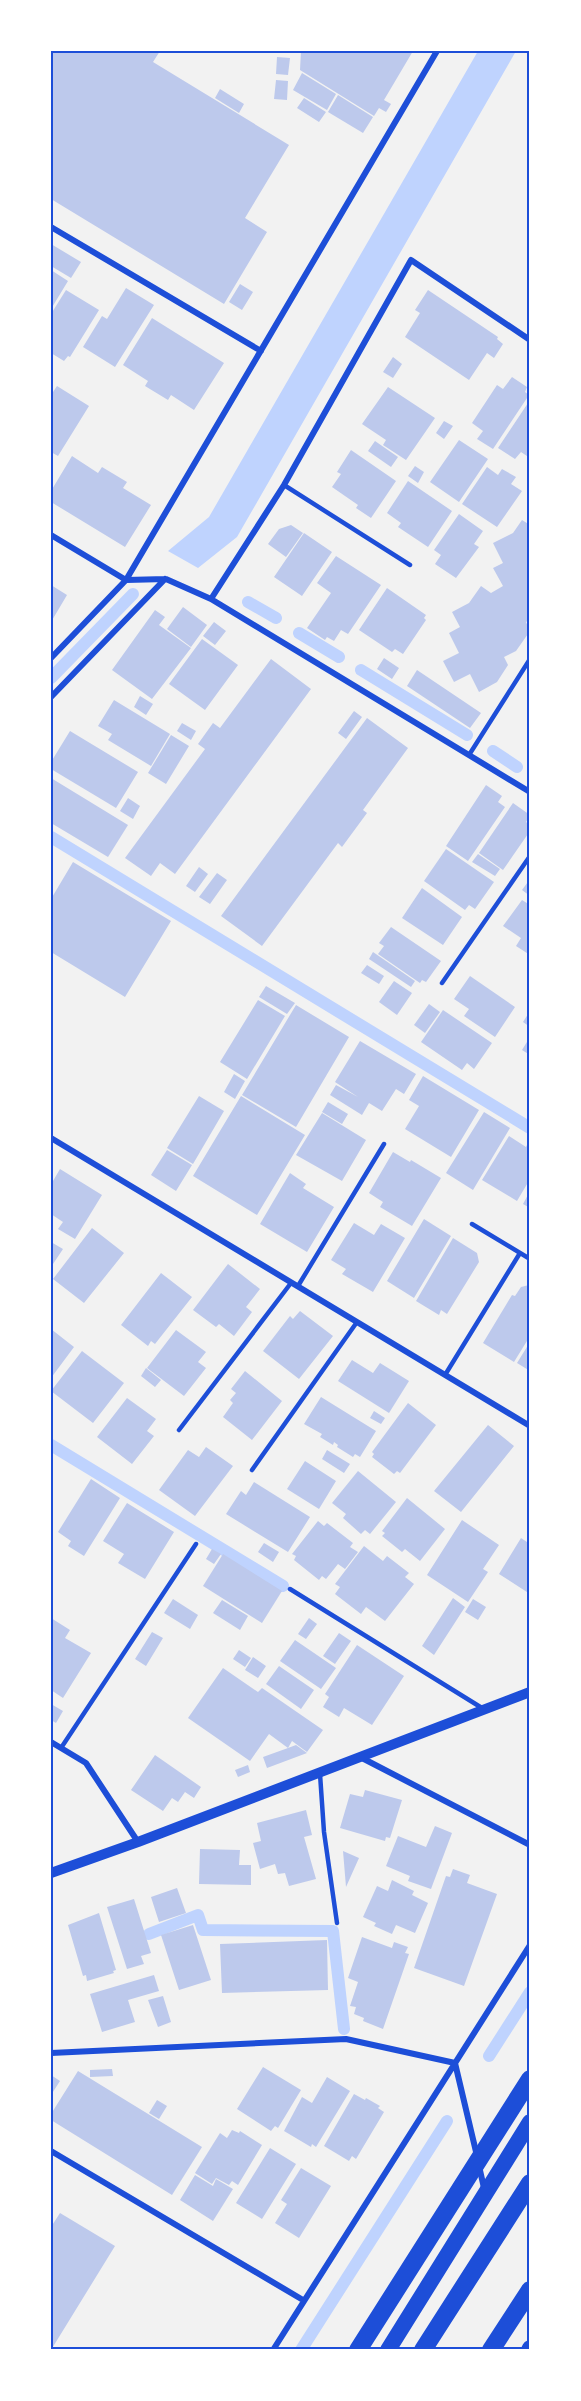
<svg xmlns="http://www.w3.org/2000/svg" width="581" height="2401" viewBox="0 0 581 2401" font-family="Signika,sans-serif">
<style>
.water{fill:#bfd3fe}
.lines{fill:none;stroke-linecap:round;stroke-linejoin:round}
.stream{stroke:#bfd3fe;stroke-width:12}
.building{fill:#bdc9ec}
.service{stroke:#1d4ed8;stroke-width:4.5}
.minor{stroke:#1d4ed8;stroke-width:6}
.tertiary{stroke:#1d4ed8;stroke-width:10}
.trunk{stroke:#1d4ed8;stroke-width:16}
.motorway{stroke:#1d4ed8;stroke-width:18}
.neatline{fill:none;stroke:#1d4ed8;stroke-width:2}
</style>
<rect width="100%" height="100%" fill="#f2f2f2"/>
<!-- water -->
<path class="water" d="M478,51H516L237,537L198,568L168,551L209,517Z"/>
<g class="lines">
<!-- stream -->
<path class="stream" d="M248,602L276,618
M299,633L339,657
M361,670L467,735
M51,678L133,594
M493,751L517,767
M51,837L530,1128
M51,1445L283,1586
M149,1934L198,1915L203,1930L333,1931L344,2029
M489,2056L530,1992
M301,2350L447,2121"/>
</g>
<!-- building -->
<path class="building" d="M51,51H160L153,62L289,145L245,218L267,232L224,304L51,199Z
M301,51H413L384,100L391,104L386,112L379,108L374,116L300,70Z
M277,57L290,58L288,75L276,74Z
M302,73L336,94L327,110L293,90Z
M276,80L288,81L287,100L274,99Z
M220,89L244,104L239,113L215,98Z
M338,95L373,117L363,133L328,112Z
M304,98L326,112L319,122L297,108Z
M51,244L81,262L71,278L51,266Z
M51,270L68,281L51,309Z
M240,284L253,292L242,310L229,302Z
M126,288L154,305L115,367L83,347L102,316L107,319Z
M66,290L99,310L70,357L68,356L64,361L51,353V314Z
M428,290L498,337L497,339L503,344L494,358L487,353L469,380L405,337L420,313L415,310Z
M152,318L224,363L194,410L171,395L168,400L145,386L148,381L123,365Z
M393,357L402,364L393,378L383,372Z
M512,377L527,387L525,392L529,395L493,449L477,439L483,431L472,423L497,385L503,389Z
M57,386L89,406L58,456L51,452V395Z
M388,387L435,418L406,460L383,445L386,440L362,424Z
M530,400V458L521,452L515,459L498,448Z
M444,421L453,426L444,439L436,433Z
M459,440L488,459L459,502L430,482Z
M375,441L398,457L391,467L368,451Z
M351,450L396,481L371,518L356,508L358,505L332,487L341,474L337,472Z
M72,456L98,473L102,467L127,482L123,488L151,505L125,547L51,502V491Z
M415,466L424,472L418,483L408,476Z
M487,467L498,475L502,469L516,477L511,484L522,491L497,527L462,504Z
M408,481L452,511L428,547L398,527L401,523L387,513Z
M459,514L483,531L474,544L479,547L456,578L435,564L441,555L434,550Z
M522,520L530,525V619L526,622L530,631L516,651L504,657L508,665L497,682L479,692L470,674L454,682L443,661L459,653L449,633L460,627L452,612L469,603L481,586L491,593L503,586L493,568L503,563L493,543L513,533Z
M291,525L303,533L286,557L268,544L279,529Z
M304,533L332,552L302,596L274,577Z
M336,556L381,585L348,634L341,630L334,641L327,637L325,640L307,628L331,593L317,583Z
M51,585L67,595L51,622Z
M387,588L426,615L424,618L426,620L403,654L395,649L392,652L359,630Z
M183,607L207,625L191,647L167,629Z
M155,610L165,617L159,625L191,648L152,699L112,670Z
M214,622L226,631L215,645L203,636Z
M202,639L238,665L205,710L169,684Z
M384,658L399,668L392,679L377,669Z
M271,659L311,689L175,874L160,863L151,876L125,858L205,749L198,744L213,723L220,728Z
M417,670L481,713L470,728L407,686Z
M140,696L153,704L146,715L134,707Z
M114,700L170,734L151,766L108,740L112,734L98,726Z
M354,711L362,717L346,739L338,733Z
M367,718L408,748L363,810L367,813L342,847L338,843L262,946L221,916Z
M182,723L196,731L191,740L177,731Z
M70,731L138,772L116,808L51,769V762Z
M171,735L189,746L166,784L148,773Z
M51,778L128,825L108,857L51,823Z
M486,785L502,796L498,802L505,807L468,861L446,846Z
M128,798L140,806L133,819L120,811Z
M513,803L530,815L526,822L530,825V831L503,870L479,853Z
M446,849L494,882L475,909L469,905L465,910L424,881Z
M478,854L500,869L495,876L472,862Z
M73,862L171,921L125,997L51,952V899Z
M199,867L208,874L195,892L186,886Z
M217,873L227,880L210,904L199,897Z
M530,879V896L522,890Z
M422,888L462,917L443,945L402,918Z
M522,900L530,905V955L516,946L521,938L503,926Z
M391,927L441,961L426,982L422,980L420,983L378,954L384,946L379,943Z
M373,952L415,981L411,987L369,959Z
M367,965L384,976L379,984L361,973Z
M470,976L515,1007L495,1037L464,1016L469,1009L454,999Z
M394,981L412,993L397,1015L379,1002Z
M266,986L295,1003L287,1014L259,997Z
M258,1000L285,1016L247,1079L220,1062Z
M429,1004L440,1012L425,1033L414,1025Z
M296,1005L349,1037L296,1127L242,1095Z
M443,1010L492,1043L474,1069L467,1063L462,1070L421,1042Z
M530,1011V1027L523,1022Z
M530,1037V1055L522,1050Z
M360,1041L416,1074L404,1094L396,1089L382,1111L369,1103L362,1115L330,1095L336,1085L358,1097L335,1082Z
M234,1074L245,1081L235,1099L224,1092Z
M423,1076L479,1110L451,1157L405,1129L419,1106L409,1100Z
M199,1096L224,1111L193,1164L167,1148Z
M241,1096L305,1135L257,1215L193,1176Z
M328,1102L348,1114L342,1124L322,1112Z
M484,1112L510,1128L473,1190L446,1173Z
M322,1113L366,1140L342,1181L296,1155Z
M509,1136L526,1147L530,1139V1179L517,1201L482,1180Z
M167,1150L192,1165L176,1191L151,1175Z
M393,1152L410,1162L411,1160L441,1178L412,1226L380,1207L383,1202L369,1193Z
M60,1169L102,1195L75,1239L58,1229L63,1222L51,1214V1179L53,1181Z
M290,1173L306,1184L303,1188L334,1207L307,1252L260,1224Z
M530,1191V1208L523,1204Z
M424,1219L451,1236L414,1298L387,1281Z
M354,1223L374,1235L381,1224L405,1238L373,1292L342,1274L346,1269L331,1260Z
M92,1228L124,1253L84,1303L53,1279Z
M453,1238L477,1253L479,1262L447,1314L441,1310L439,1315L416,1301Z
M51,1242L63,1249L51,1267Z
M228,1264L260,1289L246,1307L252,1312L234,1336L219,1324L216,1327L193,1310Z
M161,1273L192,1297L155,1344L151,1341L148,1346L121,1325Z
M529,1285L530,1336L514,1362L483,1343L512,1295L515,1296L521,1287Z
M300,1311L333,1336L299,1379L263,1351L290,1316L293,1319Z
M51,1329L74,1347L51,1378Z
M176,1330L206,1352L198,1362L206,1368L184,1396L147,1368Z
M530,1342V1371L517,1363Z
M82,1351L124,1383L93,1423L51,1391Z
M352,1360L373,1373L380,1363L409,1381L389,1413L338,1381Z
M146,1368L161,1380L155,1387L141,1376Z
M245,1371L282,1401L252,1440L223,1417L233,1403L230,1400L236,1393L231,1389Z
M321,1397L376,1431L360,1457L355,1454L353,1457L337,1447L338,1445L334,1442L333,1445L320,1437L322,1434L304,1424Z
M127,1398L156,1419L147,1431L154,1436L132,1464L97,1437Z
M408,1403L436,1425L400,1473L397,1471L394,1474L372,1457L374,1454L372,1452Z
M374,1411L385,1418L381,1424L370,1418Z
M488,1425L514,1446L461,1512L434,1491Z
M206,1447L233,1466L195,1516L159,1490L188,1450L199,1457Z
M327,1450L350,1464L344,1473L322,1459Z
M305,1461L336,1481L319,1509L287,1489Z
M358,1471L396,1502L370,1534L365,1530L361,1534L343,1518L346,1514L332,1503Z
M91,1479L120,1498L84,1556L68,1546L71,1541L58,1532Z
M254,1482L310,1517L288,1552L226,1514L241,1491L246,1495Z
M407,1498L445,1529L420,1561L405,1549L402,1552L382,1536L385,1533L382,1531Z
M127,1503L174,1532L145,1579L118,1563L124,1554L103,1541Z
M462,1520L499,1545L483,1569L488,1572L468,1602L427,1575Z
M318,1521L324,1526L327,1523L353,1543L350,1547L358,1552L345,1569L338,1564L326,1579L322,1576L319,1580L294,1560L296,1556L292,1554Z
M521,1538L530,1544V1594L499,1574Z
M264,1543L279,1552L273,1562L258,1552Z
M364,1546L383,1561L387,1556L409,1573L405,1577L414,1584L385,1621L366,1607L361,1614L335,1594L340,1587L335,1584Z
M212,1549L221,1554L214,1564L206,1559Z
M223,1554L282,1591L262,1623L203,1586Z
M453,1598L465,1607L434,1655L422,1646Z
M173,1599L198,1615L190,1629L164,1613Z
M473,1599L486,1607L478,1620L465,1612Z
M222,1600L248,1616L240,1630L213,1613Z
M51,1618L70,1630L65,1638L91,1653L63,1698L51,1690Z
M309,1618L317,1624L306,1639L298,1634Z
M152,1632L163,1638L146,1666L135,1659Z
M339,1633L351,1641L335,1664L323,1656Z
M295,1640L336,1668L321,1689L280,1661Z
M357,1645L404,1676L372,1725L344,1708L339,1717L323,1707L329,1697L325,1694Z
M239,1650L251,1658L245,1667L233,1659Z
M253,1657L266,1666L258,1678L245,1670Z
M279,1666L314,1690L301,1709L266,1684Z
M223,1668L258,1692L262,1688L323,1730L307,1752L292,1741L288,1748L296,1745L307,1753L267,1768L263,1757L288,1748L269,1734L250,1761L188,1718Z
M51,1704L63,1711L56,1723L51,1720Z
M155,1755L201,1787L194,1798L185,1792L178,1802L172,1798L163,1811L131,1790Z
M248,1765L250,1772L238,1777L235,1770Z
M365,1790L402,1800L390,1838L386,1837L385,1841L340,1828L350,1794L363,1797Z
M306,1810L312,1835L304,1837L316,1879L289,1886L285,1873L278,1874L275,1864L260,1869L253,1843L261,1841L257,1823Z
M435,1826L452,1833L431,1889L408,1881L410,1876L386,1866L398,1836L426,1847Z
M200,1849L240,1850L239,1865H251V1885L199,1884Z
M343,1851L359,1858L346,1887Z
M453,1869L470,1875L467,1883L497,1894L464,1986L414,1968L446,1876L450,1877Z
M392,1880L414,1891L412,1895L428,1903L415,1933L396,1925L392,1934L374,1926L376,1923L363,1917L377,1886L388,1891Z
M177,1888L186,1913L159,1922L151,1897Z
M134,1899L151,1953L141,1956L144,1964L127,1969L107,1907Z
M99,1913L116,1970L113,1971L114,1973L87,1981L86,1975L83,1976L68,1925Z
M193,1925L211,1980L179,1990L161,1935Z
M362,1937L392,1948L394,1942L408,1947L405,1953L409,1954L383,2029L363,2021L364,2018L354,2014L356,2007L350,2006L358,1982L348,1978Z
M327,1940L328,1990L222,1993L220,1944Z
M154,1975L159,1991L128,2000L135,2022L102,2032L90,1994Z
M163,1996L171,2022L158,2027L148,2000Z
M263,2067L301,2090L278,2128L275,2126L271,2131L237,2109Z
M112,2069L113,2076L90,2077V2070Z
M78,2071L202,2147L172,2195L51,2120V2114Z
M51,2075L60,2081L51,2095Z
M327,2077L350,2091L316,2147L312,2144L311,2147L284,2131L302,2097L312,2103Z
M354,2094L365,2100L366,2098L380,2106L378,2108L384,2112L356,2159L352,2156L349,2161L324,2146Z
M157,2100L167,2106L159,2119L149,2113Z
M232,2130L239,2133L240,2131L262,2145L238,2185L232,2181L229,2185L216,2178L212,2184L195,2173L220,2133L227,2138Z
M270,2148L296,2164L262,2219L236,2203Z
M301,2168L331,2186L299,2238L275,2223L287,2204L281,2200Z
M195,2175L213,2186L216,2179L233,2189L213,2221L180,2200Z
M60,2213L115,2246L51,2350V2227Z"/>
<g class="lines">
<!-- service -->
<path class="service" d="M284,485L410,565
M469,755L530,659
M442,983L530,856
M472,1224L530,1259
M298,1286L384,1144
M445,1375L520,1253
M179,1430L291,1283
M252,1470L357,1322
M290,1589L482,1708
M61,1748L196,1544
M320,1774L324,1832L337,1923"/>
<!-- minor -->
<path class="minor" d="M51,227L261,351
M51,535L126,580L166,579L211,599L530,792
M211,599L284,485L411,260L530,340
M51,658L126,580L437,51
M51,697L165,579
M51,1138L530,1426
M51,1742L86,1763L138,1842
M360,1757L530,1845
M51,2053L346,2039L455,2063L477,2156
M51,2151L303,2300
M479,2166L484,2188
M273,2350L530,1945"/>
<!-- tertiary -->
<path class="tertiary" d="M51,1873L138,1842L530,1692"/>
<!-- trunk -->
<path class="trunk" d="M388,2350L530,2122
M529,2350L530,2348"/>
<!-- motorway -->
<path class="motorway" d="M358,2350L530,2079
M423,2350L530,2183
M491,2350L530,2290"/>
</g>
<!-- border -->
<rect width="581" height="2401" fill="none" stroke="#ffffff" stroke-width="105"/>
<rect x="52" y="52" width="476" height="2296" class="neatline"/>
</svg>
